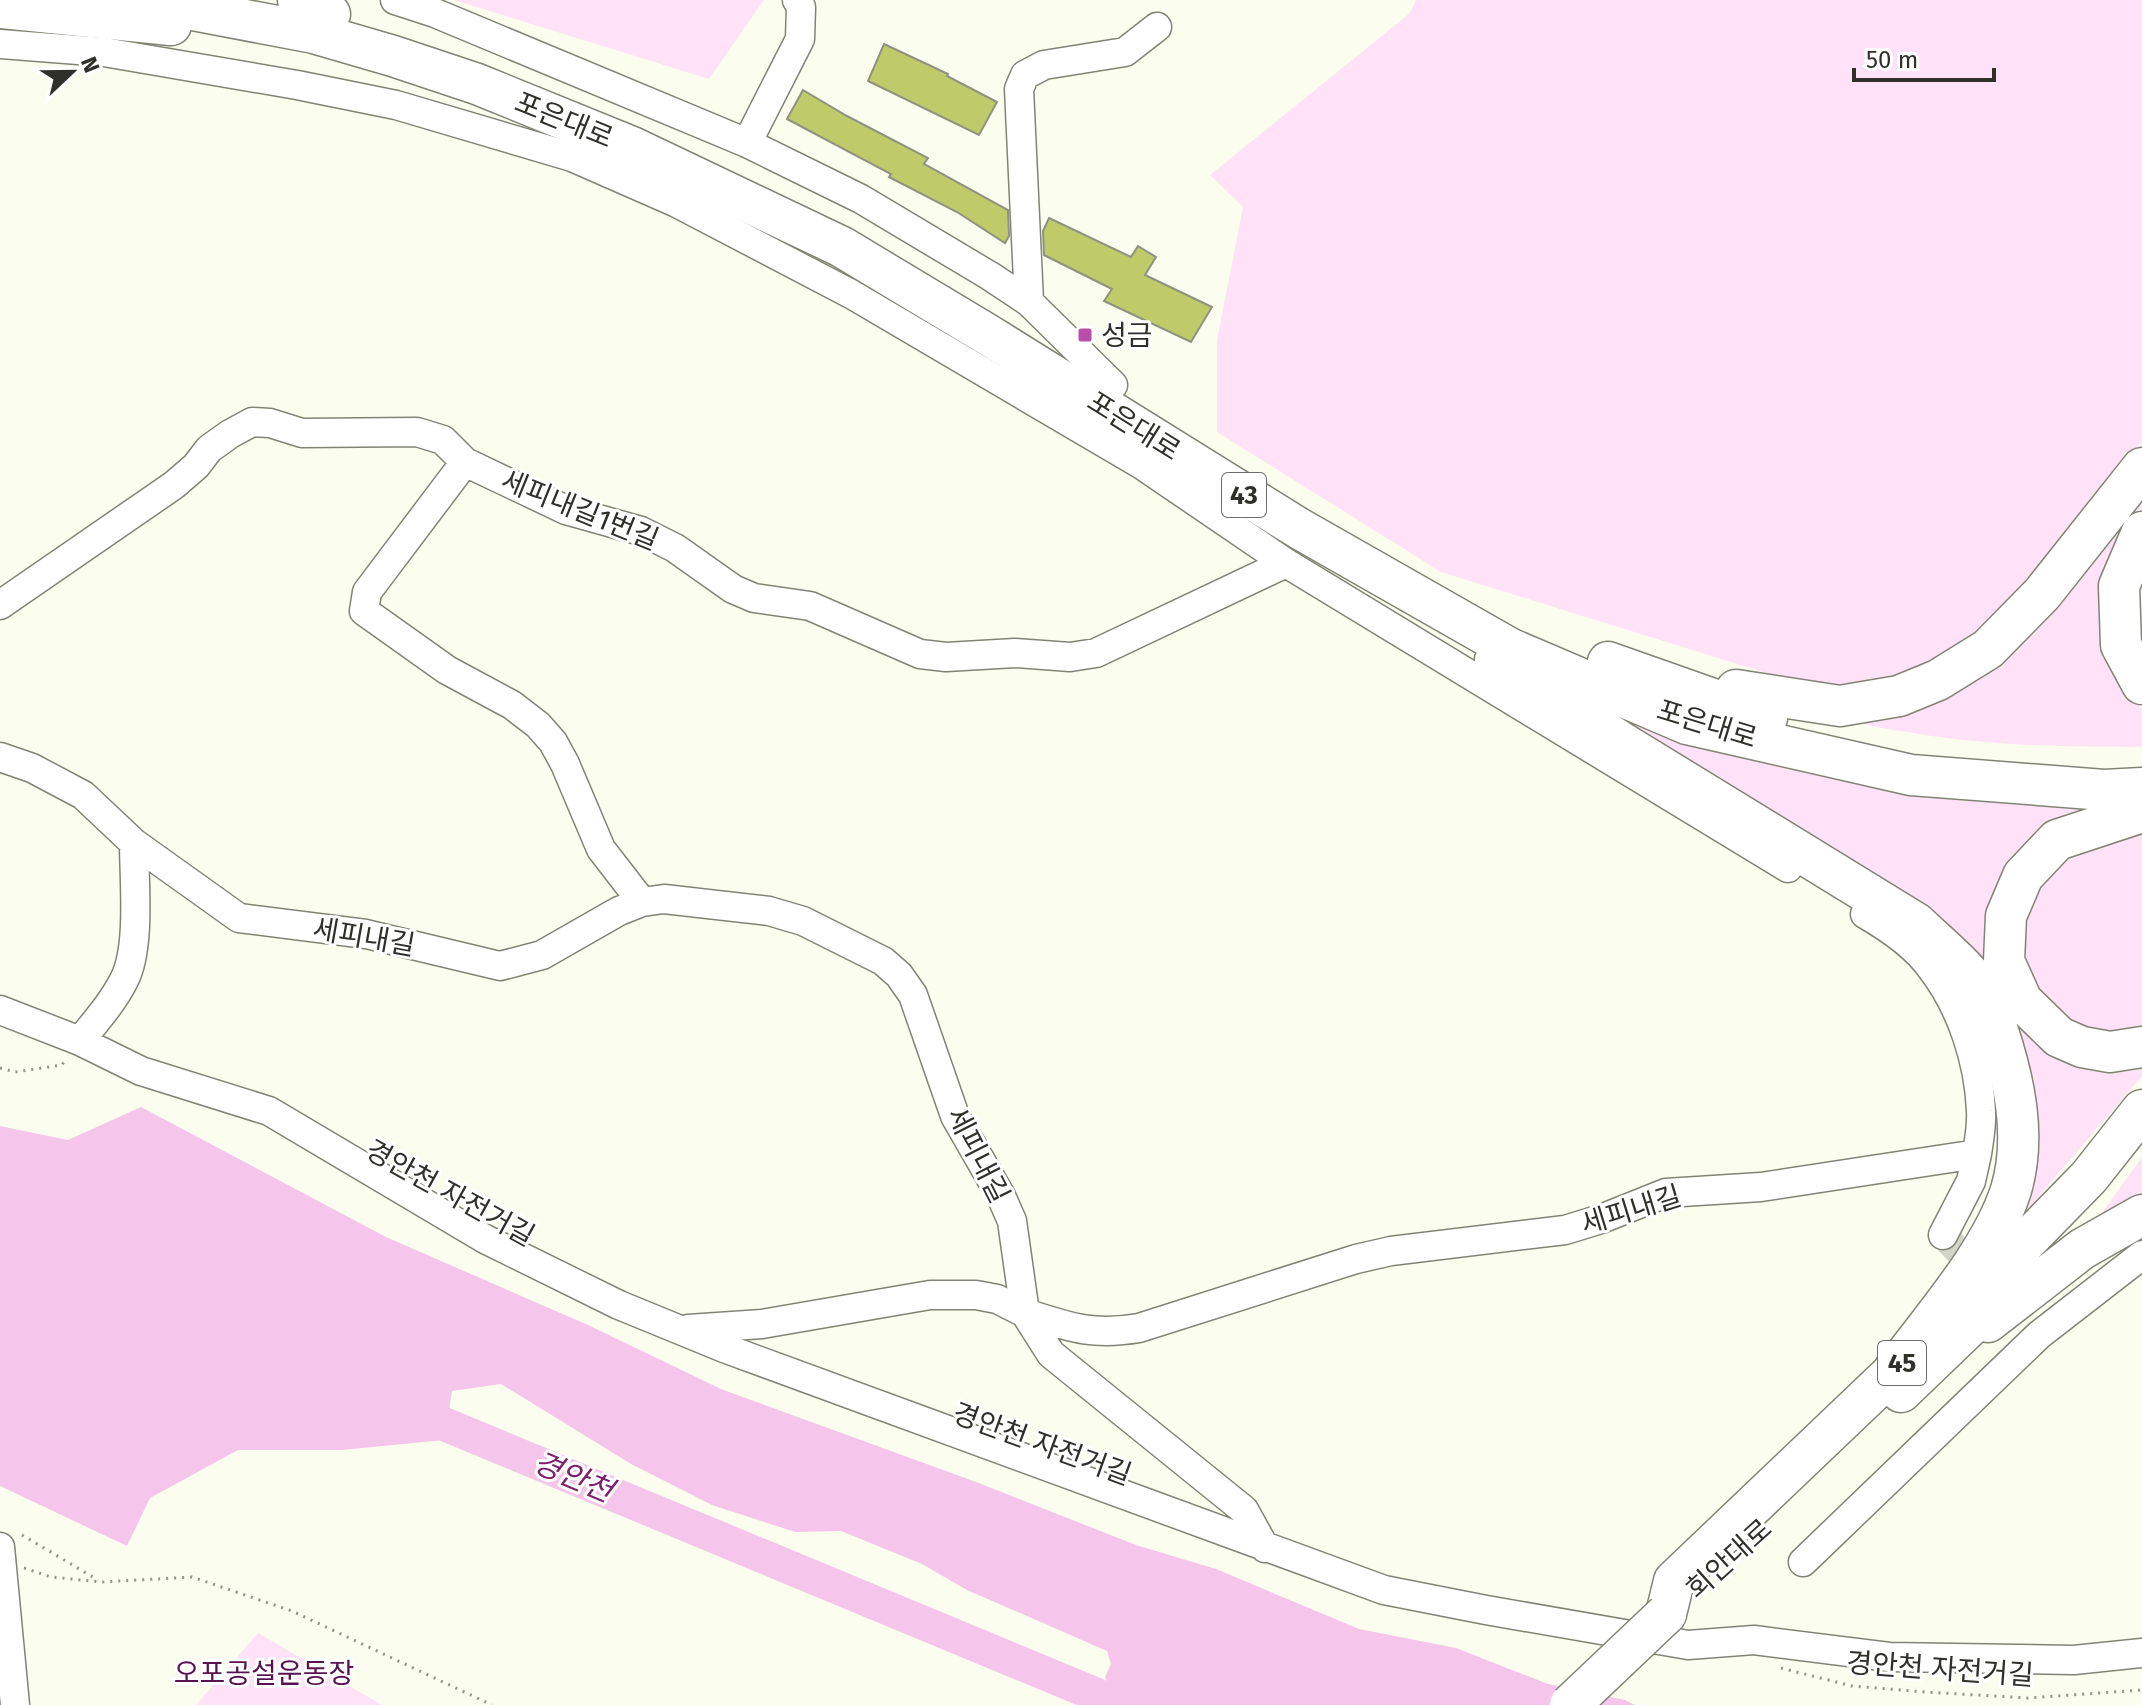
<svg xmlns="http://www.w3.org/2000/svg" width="2142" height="1705" viewBox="0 0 2142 1705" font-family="'Fira Sans','Noto Sans KR',sans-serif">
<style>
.green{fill:#ffe1f8}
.water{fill:#f6c5ec}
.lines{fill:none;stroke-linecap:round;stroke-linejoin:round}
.river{stroke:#f6c5ec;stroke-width:34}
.building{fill:#bfcb68;stroke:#8f9283;stroke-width:2}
.minor-tunnel{stroke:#d2d5c7;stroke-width:28;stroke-dasharray:28 14;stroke-linecap:butt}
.minor-casing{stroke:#818475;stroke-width:31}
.highway-casing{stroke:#818475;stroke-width:43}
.path{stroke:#919388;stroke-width:3;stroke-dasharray:2 6;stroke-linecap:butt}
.minor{stroke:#fff;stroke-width:28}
.highway{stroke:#fff;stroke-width:40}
.highway-bridge-casing{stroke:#818475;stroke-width:43;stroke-linecap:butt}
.highway-bridge{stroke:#fff;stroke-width:40}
.poi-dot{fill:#ba4caa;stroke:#fff;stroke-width:3}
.labels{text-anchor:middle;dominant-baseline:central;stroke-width:6;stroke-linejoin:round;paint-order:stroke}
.shield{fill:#fff;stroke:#6d6e6a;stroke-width:2}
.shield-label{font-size:26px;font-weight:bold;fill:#2f302a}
.street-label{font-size:28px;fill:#2f302a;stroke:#fff}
.poi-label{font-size:28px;fill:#2f302a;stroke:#fff;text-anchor:start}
.park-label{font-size:28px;fill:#57124f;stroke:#fff}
.water-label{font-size:30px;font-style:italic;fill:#7b206f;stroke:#fff}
</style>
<rect width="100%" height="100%" fill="#fbfeee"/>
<!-- green -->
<path class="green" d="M454,0H764L709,79Z
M1416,0H2142V442L2055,552L1983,635L1872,692L1808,686L1441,572L1217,432V340L1243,207L1210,175L1410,13Z
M2142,487V507L2122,545L2123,678L2142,710V747C2066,747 1988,746 1913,733C1892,730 1872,727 1852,720L1949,694Z
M1580,700L2118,799L2015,870L2007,993L2142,1055V1076L1998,1244L2003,1014Z
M2142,823V1035L2093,1042L2022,980L2017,920L2061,848Z
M2142,1157V1203L2053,1262L2102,1213Z
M258,1633L382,1705H196Z"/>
<!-- water -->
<path class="water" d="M141,1107L386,1237L588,1325L721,1389L976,1482L1136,1545L1216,1569L1359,1629L1456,1648L1548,1684L1625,1700L1635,1705H1112L1110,1687L1105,1677L1111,1664L1107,1651L967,1590L922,1564L841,1531L795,1532L712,1505L631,1464L501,1384L452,1391L444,1440L342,1450H238L150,1498L127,1546L0,1486V1126L68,1140Z"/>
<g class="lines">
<!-- river -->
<path class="river" d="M403,1407L1121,1705"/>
</g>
<!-- building -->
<path class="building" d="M884,44L948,74L947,76L997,102L979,135L868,81Z
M803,90L847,116L928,158L924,164L1008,210L1009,236L1005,243L957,212L889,177L891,174L787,119Z
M1049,218L1131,257L1138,246L1156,257L1145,275L1212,307L1191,342L1104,301L1112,289L1044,255L1043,231Z"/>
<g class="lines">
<!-- minor-tunnel -->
<path class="minor-tunnel" d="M1943,1235L2039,1335"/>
<!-- minor casing -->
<g class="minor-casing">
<path id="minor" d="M395,0L435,13L747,143L861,199L990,276L1029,302L1113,385
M0,44L104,52L297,85L396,105L572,157L677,203L851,294L1142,465L1286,563L1788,868
M747,143L800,39L801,7L797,0
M1029,302L1019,89L1025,75L1044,65L1125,52L1157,27
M465,462L367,592L364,611L447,670L512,705L538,725L553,742L565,764L601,849L642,902
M0,605L174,485L196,466L209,449L230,434L252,422L270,423L302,433L417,432L443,440L465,462L566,510L641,531L675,548L733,589L754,598L810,606L920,654L946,657L1015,653L1070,657L1096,653L1286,563
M0,757L32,768L83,795L134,843L239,918L366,934L500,966L542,955L619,911L642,902L664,899L769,911L803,921L883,961L899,975L913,995L955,1116L1001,1196L1012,1221L1025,1313C1069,1327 1092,1336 1139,1328L1356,1259L1391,1251L1565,1230L1601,1219L1666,1193L1761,1187L1977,1154L1971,1181L1943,1235
M1865,914C1889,928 1915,945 1931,968C1962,1008 1979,1062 1981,1111C1982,1125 1979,1140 1977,1154
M0,1010L80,1041L141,1071L269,1111L485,1239L619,1305L724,1348L1384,1590L1486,1610L1688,1645L1754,1640L1889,1657L2074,1660L2142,1653
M80,1041C96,1021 113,1002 124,980C141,948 134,880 134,843
M688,1329L762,1324L930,1295H976L997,1299L1025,1313L1051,1354L1244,1510L1265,1548
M0,1547L15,1705
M1803,1562L2039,1335L2142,1255"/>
</g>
<!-- highway casing -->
<g class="highway-casing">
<path id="highway" d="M140,0L314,33L393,56L477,84L632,147L842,247L990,336L1300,529L1509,648L1687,724L1911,775L2104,790L2142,788
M298,0L330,14
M0,8L171,25
M2142,532L2119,586L2121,645L2142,684
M1495,660L1621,742L1916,923C1939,945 1972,971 1988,999C1992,1007 1994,1019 1997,1028C2014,1079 2027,1136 2011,1190C1991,1253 1930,1321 1891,1374
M1608,662L1767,718
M1736,690L1840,706L1899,696L1938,680L1988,649L2042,594L2142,468
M2142,812L2057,840L2023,876L2006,916L2004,961L2022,1001L2059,1037L2082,1047L2110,1052L2142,1047
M1965,1304L2089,1177L2142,1110
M1988,1322L2082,1249L2142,1215
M1901,1392L2002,1295
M1666,1614L1674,1581L1910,1356"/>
</g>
<!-- path -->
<path class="path" d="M0,1068L15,1072L62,1065L65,1060
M22,1535L98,1580
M24,1568L51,1577L102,1582L192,1577L292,1611L492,1705
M1781,1668L1852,1686L1925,1692L2028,1698L2142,1690"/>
<!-- minor -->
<use href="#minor" class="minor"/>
<!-- highway -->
<use href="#highway" class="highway"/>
<!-- highway-bridge casing -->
<g class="highway-bridge-casing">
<path id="highway-bridge" d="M1570,1705L1666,1614"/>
</g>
<!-- highway-bridge -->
<use href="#highway-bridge" class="highway-bridge"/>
</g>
<!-- markers -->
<rect class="poi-dot" x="1077" y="327" width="16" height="16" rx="4"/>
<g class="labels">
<!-- shield labels -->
<g class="shield">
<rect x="1222" y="473" width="44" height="44" rx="6"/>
<rect x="1878" y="1341" width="48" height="44" rx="6"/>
</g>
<g class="shield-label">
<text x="1244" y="495">43</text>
<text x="1902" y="1363">45</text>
</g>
<!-- street labels -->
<g class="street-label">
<text transform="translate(564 120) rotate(22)">포은대로</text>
<text transform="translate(1134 426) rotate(32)">포은대로</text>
<text transform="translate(580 510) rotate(22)">세피내길1번길</text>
<text transform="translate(1707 724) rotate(17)">포은대로</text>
<text transform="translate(364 937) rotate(10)">세피내길</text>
<text transform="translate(978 1155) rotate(63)">세피내길</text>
<text transform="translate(450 1193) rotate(29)">경안천 자전거길</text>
<text transform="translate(1631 1210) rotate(-17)">세피내길</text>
<text transform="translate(1042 1444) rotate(20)">경안천 자전거길</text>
<text transform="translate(1729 1559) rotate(-42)">회안대로</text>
<text transform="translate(1940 1669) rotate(4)">경안천 자전거길</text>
</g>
<!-- poi labels -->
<g class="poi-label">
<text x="1101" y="335">성금</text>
</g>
<!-- park labels -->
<g class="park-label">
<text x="264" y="1673">오포공설운동장</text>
</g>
<!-- water labels -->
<g class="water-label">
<text transform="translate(573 1477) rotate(23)">경안천</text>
</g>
</g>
<!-- north arrow -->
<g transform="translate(72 72) rotate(68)" stroke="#ffffff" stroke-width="6" paint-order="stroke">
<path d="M0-6L14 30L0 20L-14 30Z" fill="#2f302a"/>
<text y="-12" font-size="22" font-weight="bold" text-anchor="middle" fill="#2f302a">N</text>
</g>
<!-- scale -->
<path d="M1854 68v12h140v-12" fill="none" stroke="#2f302a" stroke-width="4"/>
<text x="1866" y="68" font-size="24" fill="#2f302a" stroke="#ffffff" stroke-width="6" paint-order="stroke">50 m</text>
</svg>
